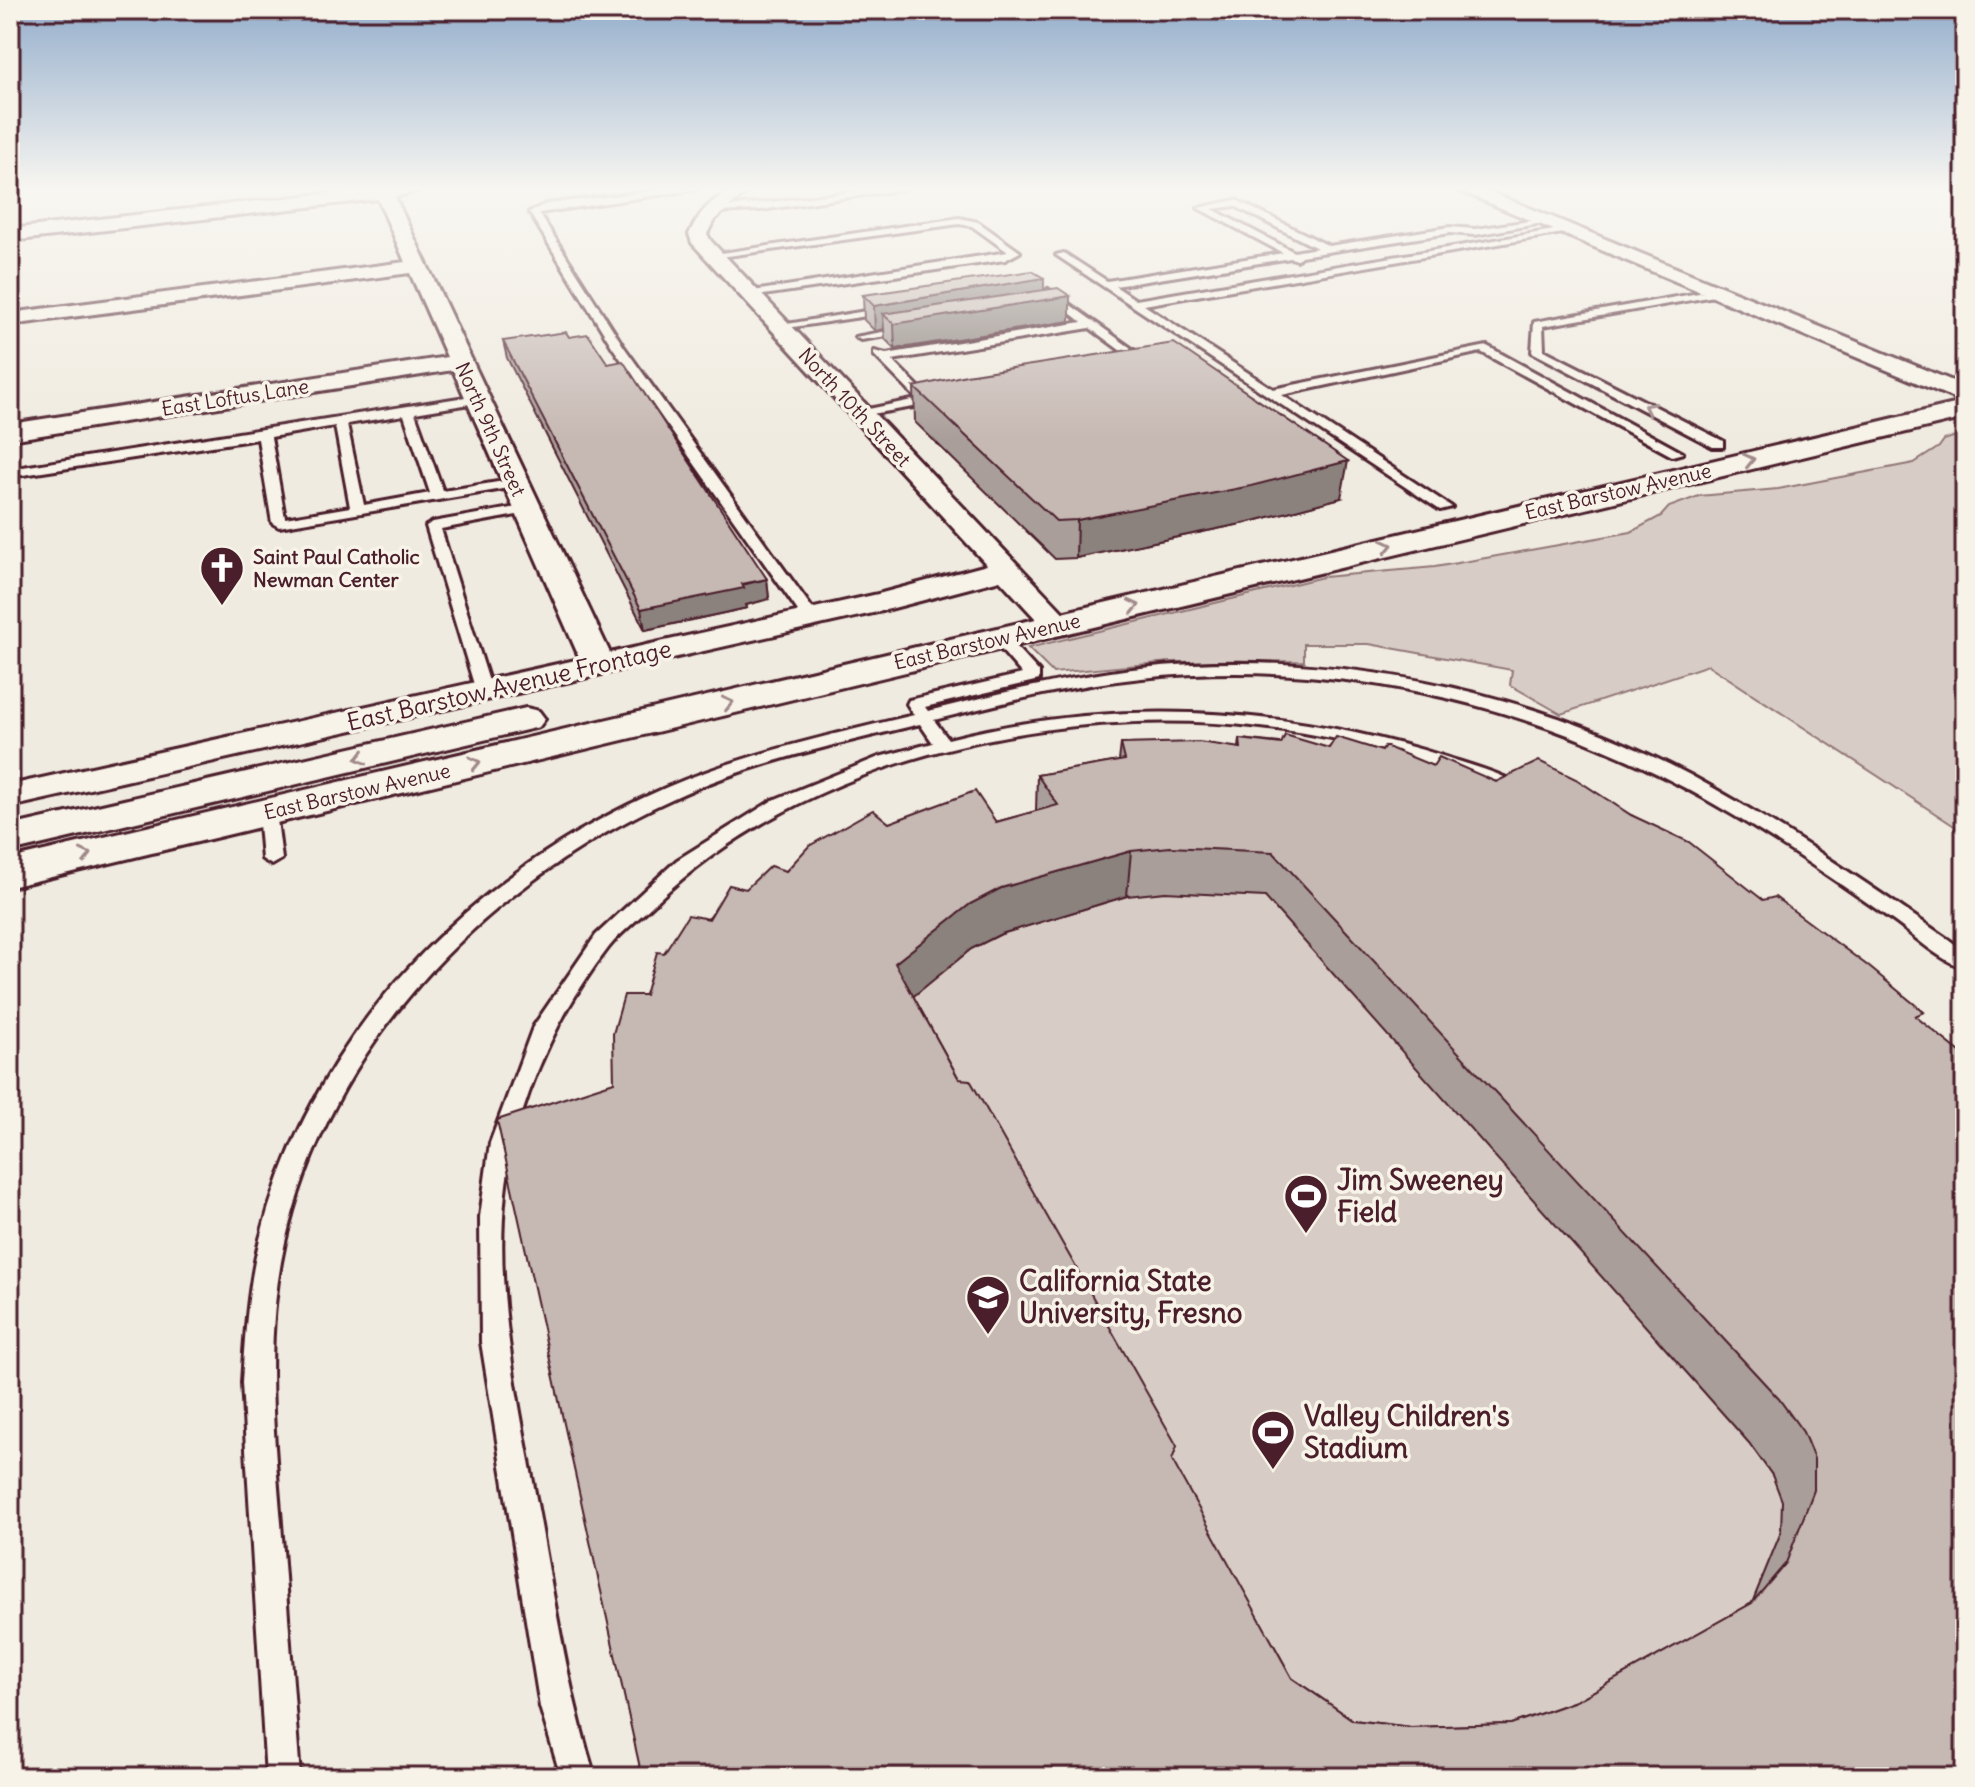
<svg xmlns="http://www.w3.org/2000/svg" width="1975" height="1787" viewBox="0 0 1975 1787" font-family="Delius,sans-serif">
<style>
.green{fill:#d8cdc6;stroke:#917678;stroke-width:2}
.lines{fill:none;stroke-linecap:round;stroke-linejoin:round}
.service-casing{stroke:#4a1f2b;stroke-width:6}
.minor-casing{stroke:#4a1f2b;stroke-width:6}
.secondary-casing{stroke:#4a1f2b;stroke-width:6}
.service{fill:#f7f3e8;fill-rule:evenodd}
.minor{fill:#f7f3e8;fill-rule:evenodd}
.secondary{fill:#f7f3e8;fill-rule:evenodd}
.wall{fill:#aa9e9a;stroke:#4a1f2b;stroke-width:2;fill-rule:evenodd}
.shaded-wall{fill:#8b817d;stroke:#4a1f2b;stroke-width:2}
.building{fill:#c6b8b3;stroke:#4a1f2b;stroke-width:2;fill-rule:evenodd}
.oneway{stroke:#a0898a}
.labels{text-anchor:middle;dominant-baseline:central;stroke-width:7;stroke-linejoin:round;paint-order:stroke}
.far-street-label{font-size:20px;fill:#4a1f2b;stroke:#f7f3e8}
.far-poi-label{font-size:20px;font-weight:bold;fill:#4a1f2b;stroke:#f7f3e8;text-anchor:start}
.street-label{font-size:24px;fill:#4a1f2b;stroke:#f7f3e8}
.near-poi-label{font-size:28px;font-weight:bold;fill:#4a1f2b;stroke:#f7f3e8;text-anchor:start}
</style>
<rect width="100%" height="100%" fill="#f0ebe0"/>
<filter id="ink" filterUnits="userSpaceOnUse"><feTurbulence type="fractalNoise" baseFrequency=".0125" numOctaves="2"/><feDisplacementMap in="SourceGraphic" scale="16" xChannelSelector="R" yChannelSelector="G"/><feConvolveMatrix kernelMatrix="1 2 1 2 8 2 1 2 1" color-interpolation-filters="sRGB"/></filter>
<g filter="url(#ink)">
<!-- green -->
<path class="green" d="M1965,433V833L1708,665L1561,714L1510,685L1512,670L1369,644H1304V661L1170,662L1053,673L1028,648L1323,577L1435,567L1631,532L1661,516L1669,507L1699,496L1778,489L1914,463L1939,447L1944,440Z
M1327,781L1965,1777H650L625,1080Z"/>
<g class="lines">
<!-- service casing -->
<g class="service-casing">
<path id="service" d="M669,189H698L539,213L624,347L817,615V621H805L613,348L529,212L546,204Z
M876,189H904L761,210L716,212L711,209Z
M1236,200L1329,246L1450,227L1475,229L1543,219L1548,222L1475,235L1450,233L1301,256L1297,260L1291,258L1115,286L1136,300L1566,228L1563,233L1144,305L1273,389L1487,346L1683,453L1672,456L1481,352L1282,395L1452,507L1440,510L1056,255L1064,253L1107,281L1283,253L1198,208ZM1235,206L1317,248L1294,252L1212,209Z
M959,218L978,222L1020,252L1005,260L750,297L745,294L746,292L1008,252L972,226L959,224L713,258L708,255Z
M1048,289L1138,353L1139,368L1124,369V365L1129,363L1128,356L1090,328L892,360L929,397L943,396V402L860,416L854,412L917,399L874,355V351L886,354L1082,322L1044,294Z
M1716,290L1720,291V295L1543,326L1544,350L1723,441V447H1713L1532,352L1534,322Z
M890,307L895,310L894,312L780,329L775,326Z
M909,327L914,330L913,332L861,340L855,337Z
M478,395L484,399L482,402L415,413L443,491L516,479L523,483L521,486L279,527L272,523L258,439L10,477V469ZM404,415L430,493L364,505L347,424ZM335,426L350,507L285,518L271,437Z
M528,505L535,509L533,512L441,529L492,691L484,696L476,691L426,526L433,522Z
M999,633L1005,635L1039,672V680L925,707L928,711C998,694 1069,676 1141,668C1326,648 1526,688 1690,775C1786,827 1875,889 1965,951V968C1940,961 1916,937 1895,922C1842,885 1789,848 1733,815C1556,709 1349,656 1142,678C1072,685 1003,703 934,720L948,739C1113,697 1284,706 1446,757C1466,764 1516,777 1529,792L1520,798C1494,790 1468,777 1442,768C1384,748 1323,734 1261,727C1056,703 809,757 656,902C641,917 622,931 609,947C564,1005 530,1075 513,1146C485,1264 518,1397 539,1514C555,1604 568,1690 595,1777H561L540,1707L481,1342L480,1217L490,1143L533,1027L596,935L677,860L773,800L879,757L933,743L920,724C838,744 753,762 676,797C471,889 298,1073 275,1305C268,1378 275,1450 281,1523C287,1608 294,1692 300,1777H266L242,1383C245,1335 248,1286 260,1239C312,1032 472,871 665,788C744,754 830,735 914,715L907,704L909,700L1022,674L991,638Z
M267,806L276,812L282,859L272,865L262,859L258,812Z"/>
</g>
<!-- minor casing -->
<g class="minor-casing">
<path id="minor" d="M366,189H424L395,197L610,653L878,594L987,565L692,243L689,234C702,207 720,189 750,189L714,220L707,234L711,241L1074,624L1069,631H1047L1000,580L882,611L10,807V785L580,659L453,370L10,440V424L447,357L410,273L10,325V313L405,262L378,199L10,241V229Z"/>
</g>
<!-- secondary casing -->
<g class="secondary-casing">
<path id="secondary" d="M1456,189H1483L1965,386V418L10,887V859L1963,402Z
M526,708L539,711L545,719L539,727L10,852V826Z"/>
</g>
<!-- service -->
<use href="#service" class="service"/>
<!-- minor -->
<use href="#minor" class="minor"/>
<!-- secondary -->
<use href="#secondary" class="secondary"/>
</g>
<!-- wall -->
<path class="wall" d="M1044,290L1070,296V321L895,349L885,339L884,329L875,331L864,320L863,295Z
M503,341L608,364L767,579L769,599L746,605L747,608L645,630L507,358Z
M914,387L1341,498L1246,523L1076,558L1055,559L915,422Z
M1240,739L1329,748L1433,766L1631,815L1763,900L1919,1020L1965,1777H642L614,1082L645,995L664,953L746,889L889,823L996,822L1036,811L1037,775L1119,761L1121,744L1239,748ZM1165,892L1265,897L1749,1443L1772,1475L1782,1501L1781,1532L1752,1603L1576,1701L1511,1724L1411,1727L1353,1720L1292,1678L913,996L971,949L1001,934L1127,896Z"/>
<!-- shaded-wall -->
<path class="shaded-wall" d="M1044,278V300L1070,296V321L895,349L894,324L883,314L884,329L875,331L874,306Z
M1348,461L1341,498L1246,523L1076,558L1077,520Z
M767,579L769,599L746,605L747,608L645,630L641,609Z
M1131,851L1127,896L1001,934L971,949L898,1009L895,963L970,904L1001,888Z"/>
<!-- building -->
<path class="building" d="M1032,271L1044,278L874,306L863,295Z
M1058,288L1070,296L894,324L883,314Z
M566,332L569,337L588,334L608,364L623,361L767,579L742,584L744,588L641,609L503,341Z
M1174,343L1348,461L1251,486L1077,520L1056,521L914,387L966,375Z
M1285,735L1329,748L1336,737L1382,751L1385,746L1433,766L1439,757L1496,782L1539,761L1576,779L1631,815L1689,842L1763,900L1775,897L1868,966L1924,1012L1915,1016L1965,1056V1777H642L497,1120L614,1082L613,1034L624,995H645L657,952L664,953L688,915L709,919L729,885L746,889L770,866L786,871L809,846L873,810L889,823L975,791L996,822L1058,805L1037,775L1125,760L1121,744L1199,742L1241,748L1240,739L1281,744ZM1170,847L1273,852L1779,1399L1803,1432L1814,1459V1490L1786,1563L1752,1603L1576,1701L1511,1724L1411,1727L1353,1720L1292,1678L1172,1460L1177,1446L970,1080L959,1079L895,963L970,904L1001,888L1131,851Z"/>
<!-- one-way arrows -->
<defs><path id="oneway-chevron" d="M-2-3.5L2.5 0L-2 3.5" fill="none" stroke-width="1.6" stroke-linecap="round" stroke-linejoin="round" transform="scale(2)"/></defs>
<g class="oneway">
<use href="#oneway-chevron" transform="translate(1649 408) rotate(-153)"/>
<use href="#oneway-chevron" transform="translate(1749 460) rotate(-13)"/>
<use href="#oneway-chevron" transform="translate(1387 546) rotate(-13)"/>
<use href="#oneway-chevron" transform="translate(1134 606) rotate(-13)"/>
<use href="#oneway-chevron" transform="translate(728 703) rotate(-13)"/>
<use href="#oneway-chevron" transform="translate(361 758) rotate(167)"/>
<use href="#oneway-chevron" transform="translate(475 763) rotate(-13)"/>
<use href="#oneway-chevron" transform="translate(86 855) rotate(-13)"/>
</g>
</g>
<!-- sky -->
<linearGradient id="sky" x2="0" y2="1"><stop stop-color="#94aecc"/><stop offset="0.43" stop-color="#f8f6f1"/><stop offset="1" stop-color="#f8f6f1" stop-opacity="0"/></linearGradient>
<rect width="1975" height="440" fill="url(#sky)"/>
<!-- icons -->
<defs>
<g id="church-pin" transform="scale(2.3)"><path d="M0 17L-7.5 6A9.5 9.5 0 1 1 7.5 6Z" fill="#4a1f2b" stroke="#f7f3e8"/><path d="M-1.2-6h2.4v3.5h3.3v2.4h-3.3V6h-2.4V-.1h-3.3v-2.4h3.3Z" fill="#fff"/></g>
<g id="stadium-pin" transform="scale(2.3)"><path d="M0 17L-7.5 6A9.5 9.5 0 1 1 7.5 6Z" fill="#4a1f2b" stroke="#f7f3e8"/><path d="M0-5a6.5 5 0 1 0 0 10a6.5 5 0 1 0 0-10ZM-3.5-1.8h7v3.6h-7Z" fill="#fff"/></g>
<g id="university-pin" transform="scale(2.3)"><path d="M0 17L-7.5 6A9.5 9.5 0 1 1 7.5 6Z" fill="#4a1f2b" stroke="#f7f3e8"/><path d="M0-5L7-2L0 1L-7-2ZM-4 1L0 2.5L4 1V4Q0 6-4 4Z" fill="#fff"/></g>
</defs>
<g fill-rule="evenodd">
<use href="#church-pin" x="222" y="568"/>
<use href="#stadium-pin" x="1306" y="1196"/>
<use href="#university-pin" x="988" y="1297"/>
<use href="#stadium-pin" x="1273" y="1432"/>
</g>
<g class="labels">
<!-- far-street labels -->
<g class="far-street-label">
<text transform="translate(235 397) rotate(-9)">East Loftus Lane</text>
<text transform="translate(855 407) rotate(47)">North 10th Street</text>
<text transform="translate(491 429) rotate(66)">North 9th Street</text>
<text transform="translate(1618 491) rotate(-13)">East Barstow Avenue</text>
<text transform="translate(987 641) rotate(-13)">East Barstow Avenue</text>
<text transform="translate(357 791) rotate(-13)">East Barstow Avenue</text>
</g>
<!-- far-poi labels -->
<g class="far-poi-label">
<text x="253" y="556">Saint Paul Catholic<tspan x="253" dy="23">Newman Center</tspan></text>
</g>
<!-- street labels -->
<g class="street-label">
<text transform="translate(509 685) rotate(-13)">East Barstow Avenue Frontage</text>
</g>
<!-- near-poi labels -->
<g class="near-poi-label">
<text x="1337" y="1180">Jim Sweeney<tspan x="1337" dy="32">Field</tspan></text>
<text x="1019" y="1281">California State<tspan x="1019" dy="32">University, Fresno</tspan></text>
<text x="1304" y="1416">Valley Children's<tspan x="1304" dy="32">Stadium</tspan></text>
</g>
</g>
<!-- margin -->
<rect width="1975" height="1787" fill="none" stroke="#f7f3e8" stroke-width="40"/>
<rect x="20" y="20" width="1935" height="1747" fill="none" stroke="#4a1f2b" stroke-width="3" filter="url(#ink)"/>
</svg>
